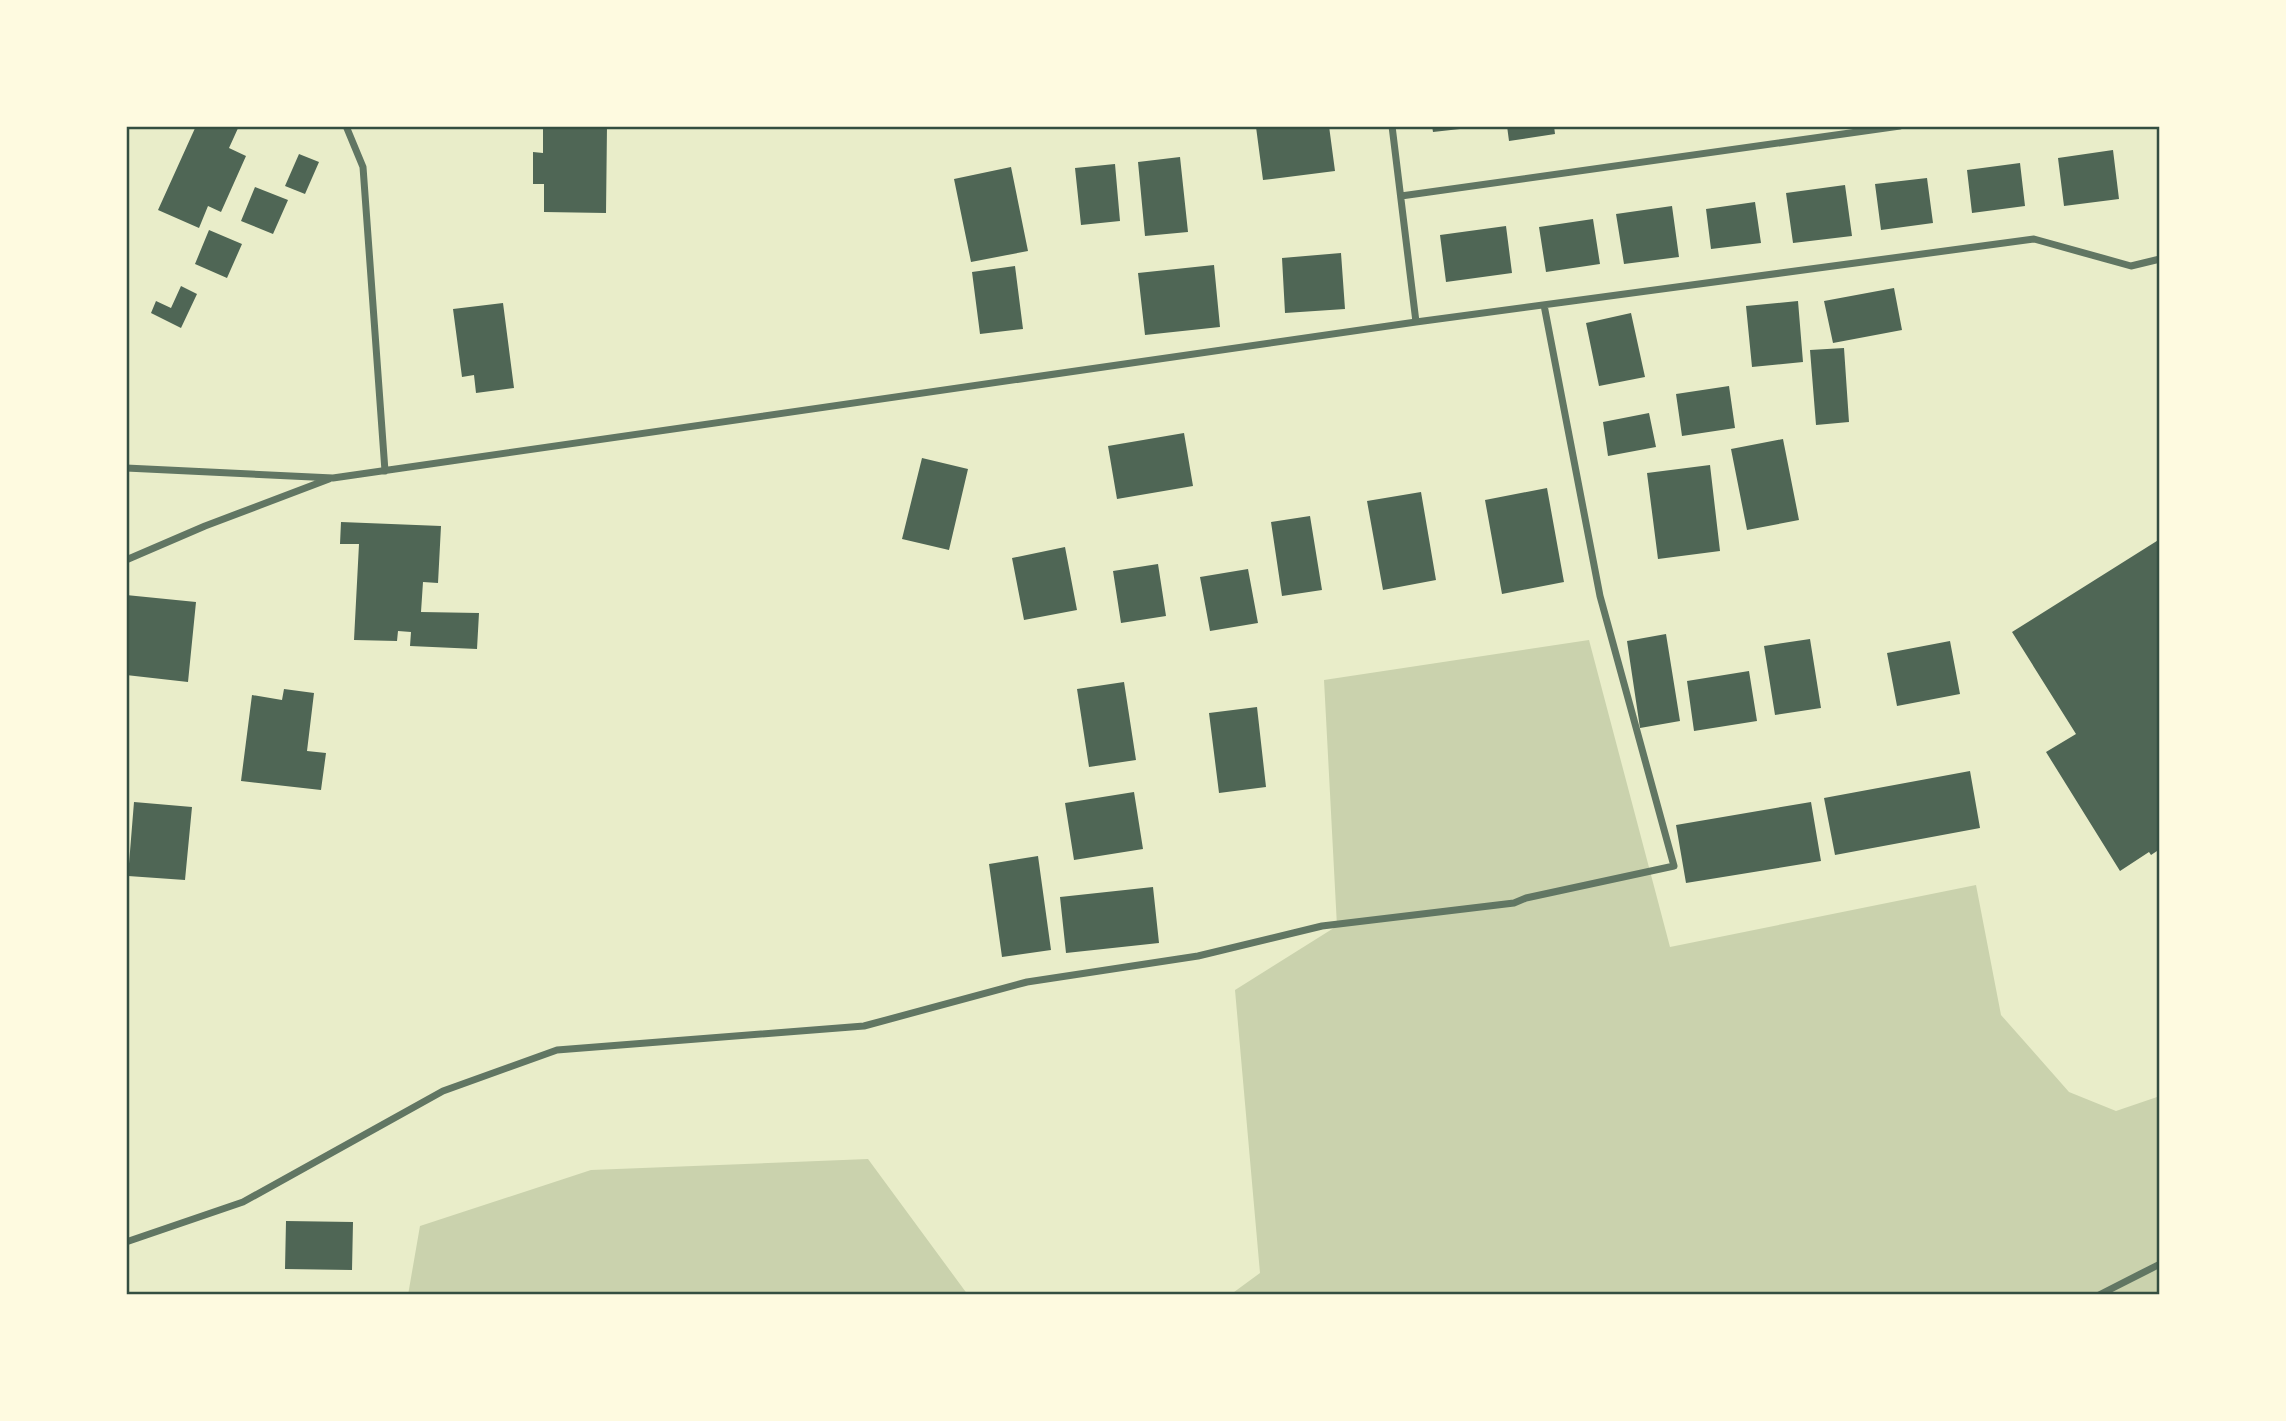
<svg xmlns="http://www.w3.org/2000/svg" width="2286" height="1421" viewBox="0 0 2286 1421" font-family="Figtree,sans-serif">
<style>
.green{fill:#cad2ad}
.building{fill:#4f6655}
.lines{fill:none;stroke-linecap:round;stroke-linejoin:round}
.minor{stroke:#617663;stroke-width:7}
.neatline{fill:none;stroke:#344e41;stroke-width:2.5}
</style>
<rect width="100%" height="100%" fill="#e9edc9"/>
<!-- green -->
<path class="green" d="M1589,640L1670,947L1976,885L2001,1015L2069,1092L2116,1111L2160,1096V1295H1230L1260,1273L1235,990L1337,926L1324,680Z
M868,1159L968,1295H408L420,1226L591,1170Z"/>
<!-- building -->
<path class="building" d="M196,126H239L229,148L246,156L221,212L208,206L199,228L158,210Z
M543,126H607L606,213L544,212V184H533V152L543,153Z
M1267,126H1329L1335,171L1263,180L1256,127Z
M1432,126H1469V128L1433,132Z
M1507,126H1554L1555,134L1509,141Z
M2113,150L2119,199L2064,206L2058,158Z
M299,154L319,162L305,194L285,186Z
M1180,157L1188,232L1145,236L1138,162Z
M2020,163L2025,206L1972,213L1967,170Z
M1115,164L1120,221L1081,225L1075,168Z
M1011,167L1028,251L971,262L954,179Z
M1927,178L1933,223L1881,230L1875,184Z
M1845,185L1852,236L1793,243L1786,193Z
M255,187L288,200L273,234L241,221Z
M1755,202L1761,243L1711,249L1706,209Z
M1672,206L1679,257L1624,264L1616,214Z
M1593,219L1600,264L1546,272L1539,227Z
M1506,226L1512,273L1446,282L1440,235Z
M209,230L242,244L227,278L195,264Z
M1341,253L1345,309L1285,313L1282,258Z
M1214,265L1220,327L1145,335L1138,273Z
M1015,266L1023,329L980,334L972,272Z
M181,286L197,294L181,328L151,313L156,301L171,308Z
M1894,288L1902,330L1833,343L1824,301Z
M1798,301L1803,362L1752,367L1746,306Z
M503,303L514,388L476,393L474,375L462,377L453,309Z
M1631,313L1645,377L1599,386L1586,323Z
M1844,348L1849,422L1816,425L1810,350Z
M1729,386L1735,428L1682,436L1676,394Z
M1649,413L1656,447L1608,456L1603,422Z
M1184,433L1193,486L1117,499L1108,446Z
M1783,439L1799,520L1747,530L1731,449Z
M922,458L968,469L949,550L902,539Z
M1710,465L1720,551L1658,559L1647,473Z
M1547,488L1564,582L1502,594L1485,500Z
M1421,492L1436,580L1383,590L1367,501Z
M1310,516L1322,590L1282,596L1271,522Z
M341,522L441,526L438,583L423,582L421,612L479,613L477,649L410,646L411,632L398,631L397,641L354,640L359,544H340Z
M2160,539V849L2151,855L2149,852L2120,871L2046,752L2076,734L2012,632Z
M1065,547L1077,610L1024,620L1012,558Z
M1158,564L1166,616L1121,623L1113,571Z
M1248,569L1258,623L1210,631L1200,577Z
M126,595L196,602L188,682L126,675Z
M1666,634L1680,721L1640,728L1627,641Z
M1810,639L1821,708L1775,715L1764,646Z
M1950,641L1960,694L1897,706L1887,653Z
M1749,671L1757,721L1694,731L1687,681Z
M1124,682L1136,760L1089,767L1077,689Z
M284,689L314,693L307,751L326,753L321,790L241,781L252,695L282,700Z
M1257,707L1266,787L1219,793L1209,713Z
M1970,771L1980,828L1835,855L1824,798Z
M1134,792L1143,849L1074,860L1065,803Z
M134,802L192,807L185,880L128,876Z
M1811,802L1821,861L1686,883L1676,825Z
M1038,856L1051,950L1002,957L989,864Z
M1153,887L1159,943L1066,953L1060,897Z
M286,1221L353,1222L352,1270L285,1269Z"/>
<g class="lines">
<!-- minor -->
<path class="minor" d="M346,126L363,167L385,471
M1392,126L1416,322
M1401,196L1900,126
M126,468L333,478L1416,322L2034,239L2131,266L2160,259
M126,560L205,526L329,479
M126,1242L243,1202L443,1091L557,1050L864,1026L1027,982L1198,956L1322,926L1514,903L1526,898L1674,866L1600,596L1544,305
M2099,1295L2160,1264"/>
</g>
<!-- border -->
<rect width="2286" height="1421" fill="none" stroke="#fefae0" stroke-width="256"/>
<rect x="128" y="128" width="2030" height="1165" class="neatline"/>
</svg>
